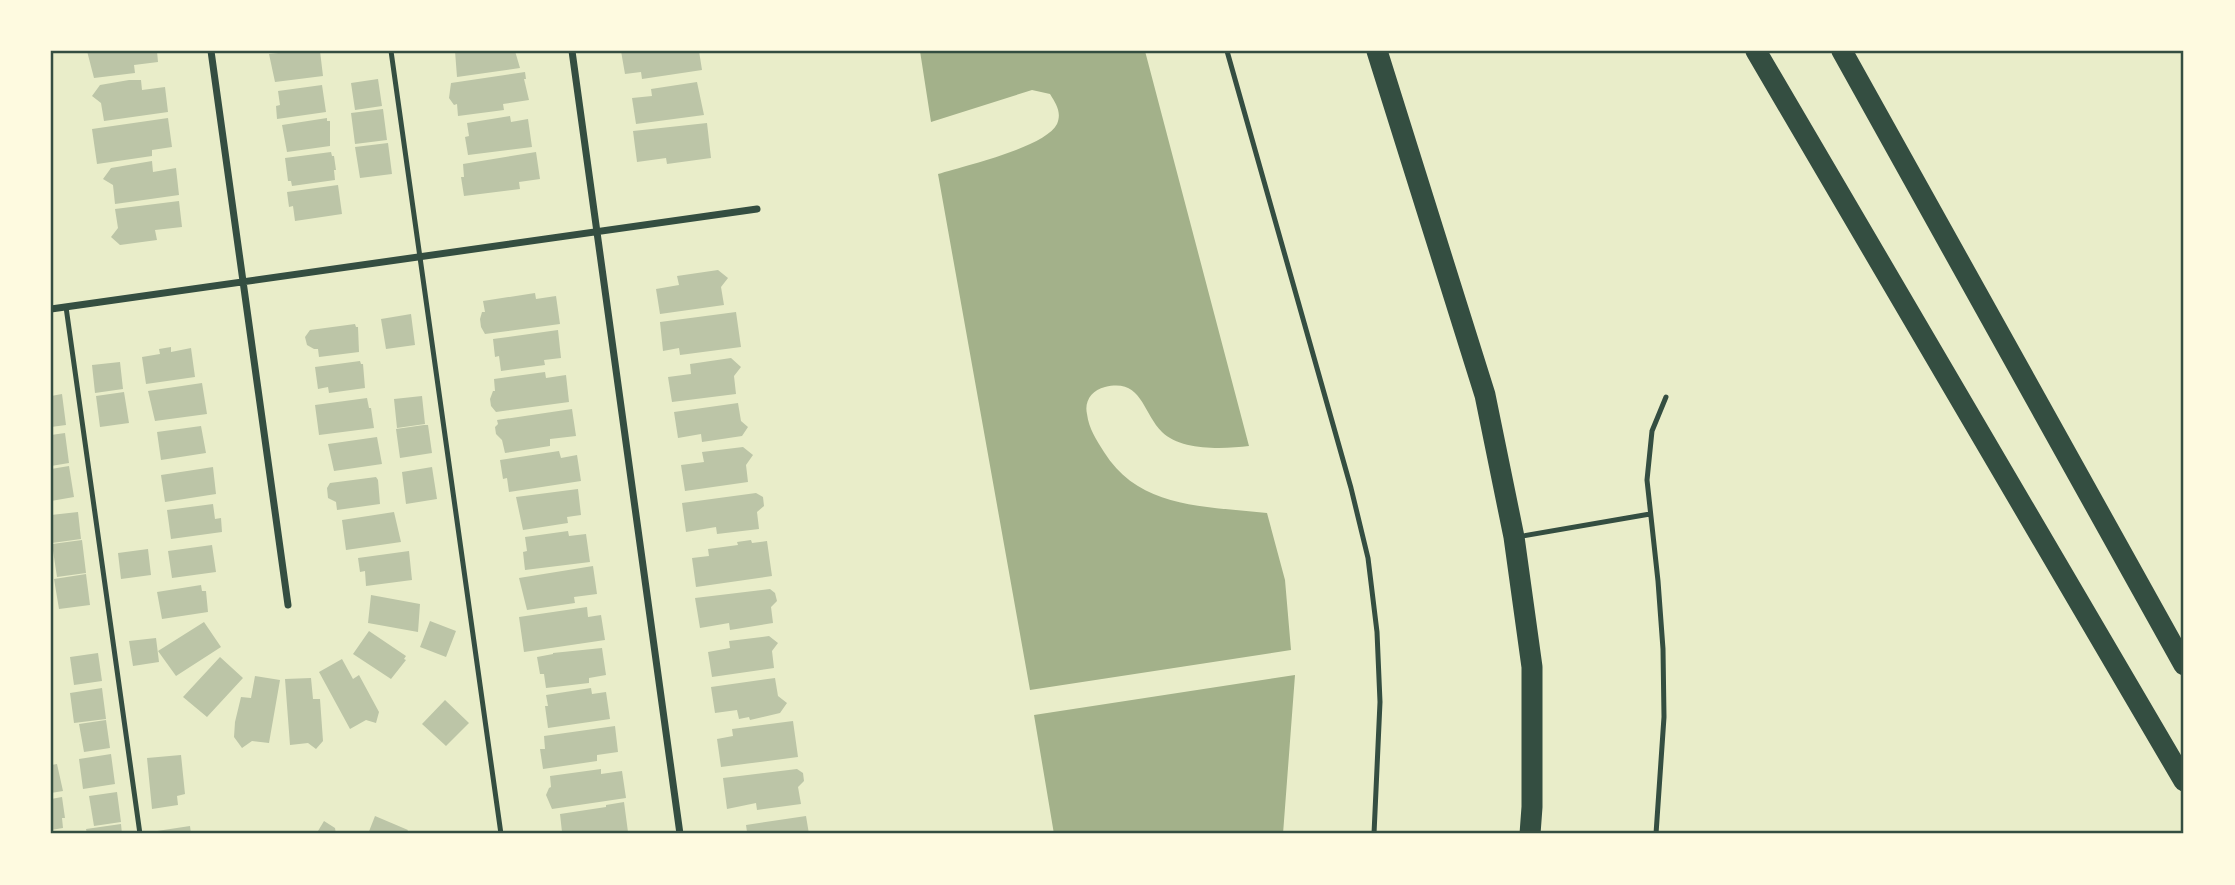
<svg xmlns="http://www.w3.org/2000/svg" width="2235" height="885" viewBox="0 0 2235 885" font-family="'PT Sans',sans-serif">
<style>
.water{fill:#a3b18a}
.building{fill:#bcc5a7}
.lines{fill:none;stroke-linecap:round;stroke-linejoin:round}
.service{stroke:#344e41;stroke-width:5}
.minor{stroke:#344e41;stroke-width:7}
.motorway{stroke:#344e41;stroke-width:21}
.neatline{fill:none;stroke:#344e41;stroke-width:2.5}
</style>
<rect width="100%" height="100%" fill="#e9edc9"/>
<!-- water -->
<path class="water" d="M920,51H1145L1249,446C1224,449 1181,451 1162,432C1142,412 1142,378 1105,387C1092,390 1084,401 1087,414C1089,429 1096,439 1104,452C1140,510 1207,506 1267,513L1285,580L1291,650L1030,690L938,174C964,166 1046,147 1057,124C1062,112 1056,104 1050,94L1032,90L931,122Z
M1295,675L1283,834H1054L1034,715Z"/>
<!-- building -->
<path class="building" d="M87,51H157L158,62L134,65L135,73L94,78Z
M297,51H320L323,76L275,82L269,54Z
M455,51H515L520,68L457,77Z
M621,51H699L702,70L642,79L641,72L625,74Z
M525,72L526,79H524L529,100L503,104L504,110L458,116L457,104L454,105L449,98L451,83Z
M378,79L382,106L355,110L351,83Z
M129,80H141L142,90L165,87L168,112L104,121L101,103L92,96L100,85Z
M697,82L704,115L636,124L632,98L652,96L651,89Z
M322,85L326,112L277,119L276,106L280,105L278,91Z
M383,109L387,140L355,144L351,113Z
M510,116L511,122L528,119L532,147L468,155L465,137L469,136L467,123Z
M168,118L172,147L152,150V156L97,164L92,129Z
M327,118V121H330V146L287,152L282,125Z
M707,123L711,158L667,164L666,158L637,162L633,131Z
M388,143L392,174L360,178L355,147Z
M331,152L332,156H334L336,170H334L335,180L292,186L291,181H288L285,158Z
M536,152L540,179L519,182L520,189L464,196L461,177H464L463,164Z
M152,161L153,172L176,168L179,195L115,204L113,185L103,179L111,168Z
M338,185L342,214L295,221L293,206L289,207L287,192Z
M179,201L182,227L155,230L157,240L120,245L111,237L118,228L115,209Z
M718,270L728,278L721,287L724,305L660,314L656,289L679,285L677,276Z
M535,293L536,299L556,296L560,324L485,334L481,327L480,319L482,312H485L483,301Z
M736,312L741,347L680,355L679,348L663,351L660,322Z
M411,314L415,345L386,349L381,319Z
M355,324L356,327H358L359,352L319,357L318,349H314L307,345L305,337L310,330Z
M558,330L561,358L544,360L545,365L501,371L499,356L495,357L493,339Z
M171,347V352L191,348L195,377L146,384L142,357L160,354L159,349Z
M731,358L741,367L734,376L736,394L672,402L668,377L691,374L690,364Z
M360,361L361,364H363L365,388L329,393L328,387L318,389L315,367Z
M120,362L123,389L95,393L92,365Z
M545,372L546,378L566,375L569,402L496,412L491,406L490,399L493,391H495L494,379Z
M202,383L207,414L155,421L148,391Z
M124,392L129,423L100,427L96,396Z
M62,394L66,425L51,427V396Z
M422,396L425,424L397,428L394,399Z
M367,398L369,408H371L374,428L319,435L315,405Z
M738,403L741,421L748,427L742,436L702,442L701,434L678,438L674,412Z
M572,409L576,436L550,439V446L505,453L502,440L496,434L495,427L498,424L497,420Z
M424,425H428L432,453L400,458L396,429Z
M201,426L206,453L161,460L157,432Z
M65,433L69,463L51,466V435Z
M377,437L382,464L334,471L328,444Z
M743,447L753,455L746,465L748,482L685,491L681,465L704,462L702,452Z
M559,451L561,458L577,455L581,481L509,492L507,478L503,479L500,460Z
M69,466L74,497L51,501V469Z
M213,467L216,494L165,502L161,475Z
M432,467L437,499L406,504L402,472Z
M376,477L378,480L380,504L337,510L336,502L328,498L327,488L330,483Z
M578,489L581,515L567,517L568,523L523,530L516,497Z
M756,493L763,497L764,506L757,512L759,529L717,534L716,527L686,532L682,503Z
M213,504L215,519L221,518L222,532L171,539L167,510Z
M78,512L81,539L52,543L51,515Z
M394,512L401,542L346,550L342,520Z
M568,531L569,536L586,534L590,562L525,570L523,552L527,551L525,537Z
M82,540L86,573L57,577L52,544Z
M751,540L752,543L767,541L772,576L696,587L692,558L709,556L708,549L738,545L737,542Z
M212,545L216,572L172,578L168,551Z
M148,549L151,575L121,579L118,553Z
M409,551L412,580L366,586L365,571L360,572L358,558Z
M593,566L597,594L574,597L575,603L527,610L519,578Z
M86,574L90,605L59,609L54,579Z
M201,585L202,591H206L208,612L162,619L157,592Z
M770,589L775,593L777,601L771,607L773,623L730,630L729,623L700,628L695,598Z
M371,595L420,604L418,632L368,623Z
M587,607L588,617L601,615L605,640L524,652L519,617Z
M430,621L456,631L446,657L420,647Z
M204,622L221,647L176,676L158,651Z
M369,631L406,656L404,659L406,660L391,679L353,654Z
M769,636L778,643L772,651L774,668L712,677L708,652L730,648L729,641Z
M156,638L159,662L133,666L129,641Z
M602,648L606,675L589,678V683L546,688L544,674H540L537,657L553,654V653Z
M98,653L102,681L74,685L70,657Z
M220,657L243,678L207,717L183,697Z
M342,659L353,679L359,675L379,712L376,723L366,720L350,729L319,672Z
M255,676L280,680L269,743L252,741L242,748L234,737L235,722L241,697L251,698Z
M311,678L313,699H320L323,741L316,749L308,743L290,745L285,679Z
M775,678L778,696L787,703L780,713L750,720L749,717L739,719L737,710L715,713L711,687Z
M102,688L106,719L74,723L70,693Z
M591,688L592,694L606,692L610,719L548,728L545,706H548L546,695Z
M445,700L469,723L446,746L422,724Z
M106,720L110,748L84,752L79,724Z
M793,721L798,757L721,767L717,739L733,736L732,729Z
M615,726L618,752L597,755V761L543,769L540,749H545L544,736Z
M111,754L115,784L83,789L79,759Z
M181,755L185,794L177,796L178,805L152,809L147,758Z
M57,764L63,791L51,793V765Z
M601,769V774L622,771L626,798L552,809L546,795L549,788L551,787L550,776Z
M797,769L803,773L804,781L798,787L801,804L757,810L756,803L727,809L723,778Z
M117,792L121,822L94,826L89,796Z
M62,797L65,818H62L63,828L51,830V799Z
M624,802L628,832L566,834V831L562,832L560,814L606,807V805Z
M375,816L408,830L406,834H368Z
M806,816L809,834H741L747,832L746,825Z
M324,821L335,828L336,834H309L318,831Z
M121,824L122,834H87L86,829Z
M190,826L191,834H158L157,831Z"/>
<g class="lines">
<!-- service -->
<path class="service" d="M391,51L501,834
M1227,51L1351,488L1368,558L1377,632L1380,702L1374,834
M66,307L140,834
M1517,537L1650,514
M1656,834L1664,717L1663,649L1658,581L1647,480L1652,431L1666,397"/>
<!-- minor -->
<path class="minor" d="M211,51L288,605
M572,51L680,834
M51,309L757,209"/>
<!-- motorway -->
<path class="motorway" d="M1377,51L1485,395L1514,537L1532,667V807L1530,834
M1756,51L2184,781
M1842,51L2184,665"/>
</g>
<!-- border -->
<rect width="2235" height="885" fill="none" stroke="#fefae0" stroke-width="105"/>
<rect x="52" y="52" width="2130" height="780" class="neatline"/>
</svg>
